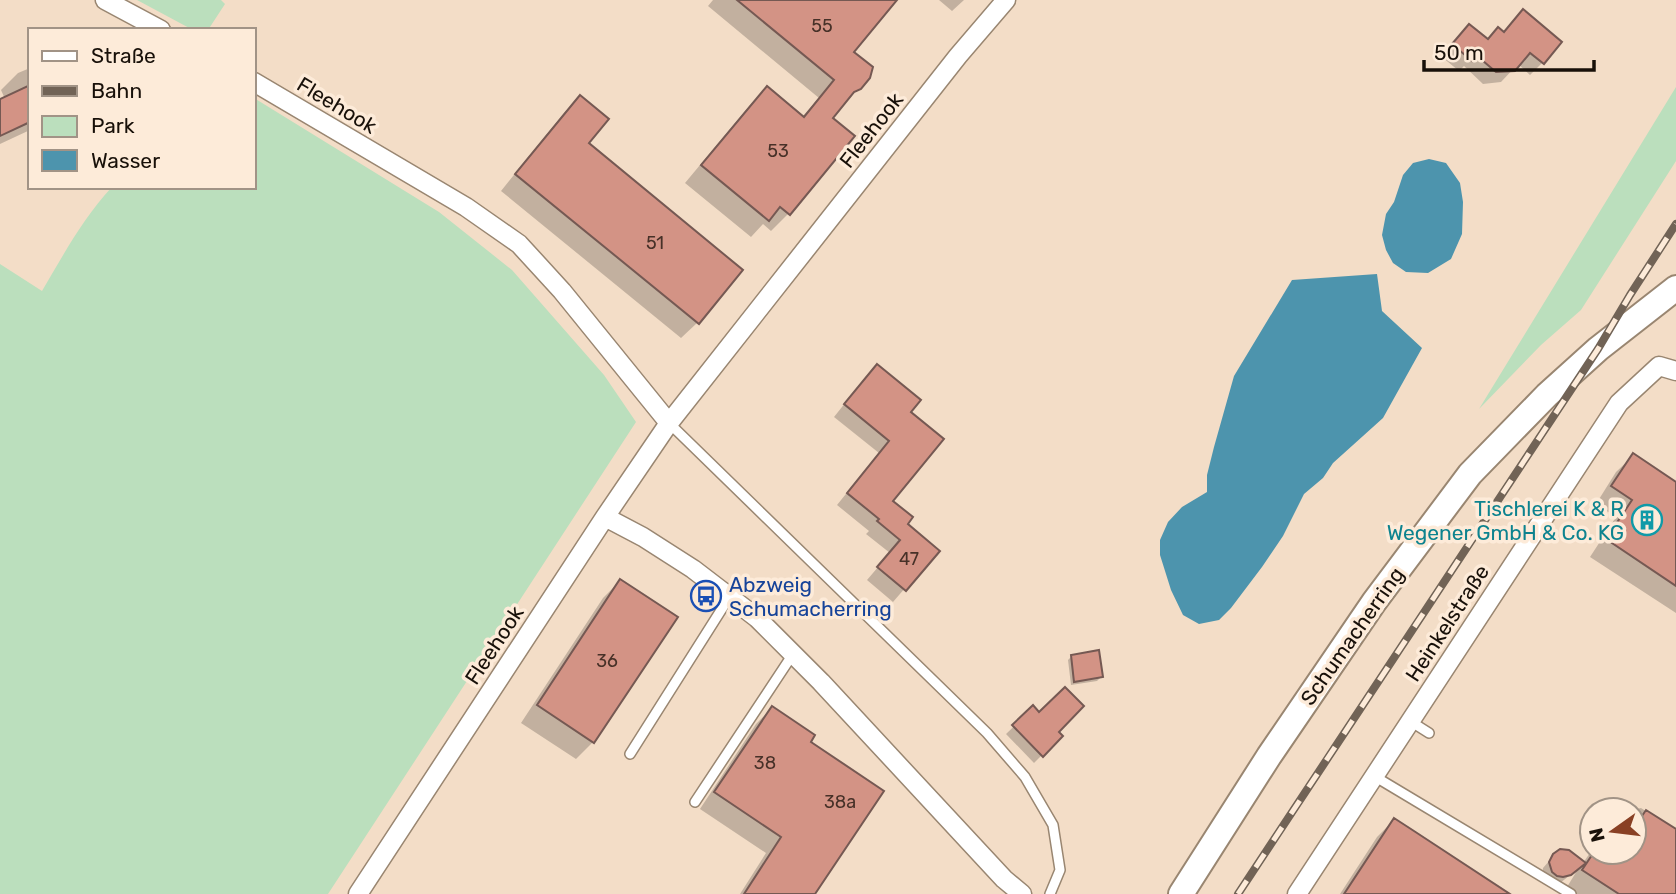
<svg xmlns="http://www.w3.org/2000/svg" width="1676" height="894" viewBox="0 0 1676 894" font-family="Rubik,sans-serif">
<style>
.green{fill:#bbdfbd}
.water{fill:#4d94ad}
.shadow{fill:#0003}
.building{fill:#d39385;stroke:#755953;stroke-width:2}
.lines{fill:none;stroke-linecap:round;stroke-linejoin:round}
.service-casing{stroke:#998671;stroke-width:12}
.minor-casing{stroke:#998671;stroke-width:21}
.secondary-casing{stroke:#998671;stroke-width:28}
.service{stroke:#fff;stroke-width:9}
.minor{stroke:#fff;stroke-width:18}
.secondary{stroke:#fff;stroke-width:24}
.rail-casing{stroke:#716356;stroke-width:8}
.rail{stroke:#fdebd9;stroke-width:5;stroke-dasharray:16;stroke-linecap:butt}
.labels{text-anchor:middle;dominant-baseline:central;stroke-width:7;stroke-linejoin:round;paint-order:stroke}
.number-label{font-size:18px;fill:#473128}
.street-label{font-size:21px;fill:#181009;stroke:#fdebd9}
.culture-label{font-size:21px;fill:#0d838f;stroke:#fdebd9;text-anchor:end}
.transit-label{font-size:21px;fill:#164399;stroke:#fdebd9;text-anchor:start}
</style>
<rect width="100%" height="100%" fill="#f3ddc7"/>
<!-- green -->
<path class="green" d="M137,0H221L225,4L208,30H193Z
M1676,87V161L1581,310L1541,345L1479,409Z
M254,98L439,212L512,270L604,375L636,422L328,894H0V264L42,291C64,254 83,218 112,187H254Z"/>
<!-- water -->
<path class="water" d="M1429,159L1446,163L1460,183L1463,202L1462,234L1451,259L1428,273L1406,272L1393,263L1386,250L1382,235L1386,214L1394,202L1403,175L1413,163Z
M1377,274L1382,311L1422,348L1383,418L1333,463L1323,478L1304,494L1283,536L1262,567L1231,608L1219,620L1199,624L1183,615L1171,590L1160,555V540L1168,522L1182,507L1207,492V475L1214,447L1234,376L1292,280Z"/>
<!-- shadow -->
<path class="shadow" d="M713,0H894L851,52L865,83L842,104L831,118L853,137L788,214L771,231L763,224L751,237L685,183L750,105L767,88L802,117L819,98L708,6Z
M939,0H964L952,11Z
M1523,12L1542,63L1530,75L1518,64L1501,82L1483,84L1464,66L1459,71L1442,57L1457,38L1487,40L1502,34Z
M30,68V130L0,144V101L5,99L1,90L18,73Z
M580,97L586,144L697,323L681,338L501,191L564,113Z
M877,366L909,412L891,502L905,524L937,551L893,602L867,580L890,553L866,534L869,531L837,505L879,453L834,417L865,378Z
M1633,456L1676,484V613L1590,557L1616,517L1596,504L1616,472Z
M620,581L593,742L576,759L521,723L603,598Z
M1072,656L1101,677L1097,681L1071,685L1068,660Z
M772,708L808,743L813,894H740L766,853L700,809L756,724Z
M1033,708L1061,736L1034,763L1006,734Z
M1641,808L1676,831V894H1577L1567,887L1578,869L1560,883L1542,876L1543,868L1556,853L1583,863L1592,850V852H1634V810H1632Z
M1394,820L1507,894H1340L1377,837Z"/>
<!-- building -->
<path class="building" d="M737,0H897L854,52L873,67L870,78L861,89L854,92L833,118L855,136L790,215L780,207L769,221L701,165L767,86L804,117L834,80Z
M1523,9L1562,42L1544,64L1530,53L1515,71L1496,72L1476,55L1472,61L1452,44L1469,24L1488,39L1498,27L1504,32Z
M30,85V122L0,136V99Z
M580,95L609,119L589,143L743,270L699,324L515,174Z
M877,364L921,400L911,412L944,439L893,501L913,517L908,524L940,551L906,591L877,567L900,540L877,521L879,519L847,493L889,441L844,404Z
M1633,453L1676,482V586L1606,539L1632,500L1611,486Z
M620,579L678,617L594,743L537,705Z
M1099,650L1103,677L1074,682L1071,655Z
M1065,687L1084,706L1059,732L1063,736L1043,757L1012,725L1033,705L1039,712Z
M772,706L815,735L811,742L884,791L815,894H744L781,837L714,792Z
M1646,810L1676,829V894H1619L1582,870L1594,852H1634V828Z
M1394,818L1414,831L1510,894H1344Z
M1560,849L1569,850L1586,863L1571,875L1563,877L1557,876L1552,872L1549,862L1553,854Z"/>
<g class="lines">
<!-- service casing -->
<g class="service-casing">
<path id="service" d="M669,423L987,733L1025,777L1053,825L1060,870L1050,894
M1410,721L1429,733
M630,754L730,596
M1374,776L1571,894
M695,802L793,654"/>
</g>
<!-- minor casing -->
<g class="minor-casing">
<path id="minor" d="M105,0L161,30
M254,82L466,207L519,244L562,291L669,423
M605,517L643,537L693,569L757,618L821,682L1004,879L1022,894
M358,894L605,517L669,423L958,56L1006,0
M1297,894L1619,403L1659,366L1676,371"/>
</g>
<!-- secondary casing -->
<g class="secondary-casing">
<path id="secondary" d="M1181,894L1269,756L1374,602L1470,474L1547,395L1598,349L1676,288"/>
</g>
<!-- service -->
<use href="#service" class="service"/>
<!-- minor -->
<use href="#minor" class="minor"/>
<!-- secondary -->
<use href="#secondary" class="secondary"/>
<!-- rail casing -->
<g class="rail-casing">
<path id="rail" d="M1238,894L1598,349L1630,295L1676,224"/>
</g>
<!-- rail -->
<use href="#rail" class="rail"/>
</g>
<!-- icons -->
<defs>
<g id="building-ring" transform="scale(1.575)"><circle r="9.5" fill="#fdebd9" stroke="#0f9aa8" stroke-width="1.5"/><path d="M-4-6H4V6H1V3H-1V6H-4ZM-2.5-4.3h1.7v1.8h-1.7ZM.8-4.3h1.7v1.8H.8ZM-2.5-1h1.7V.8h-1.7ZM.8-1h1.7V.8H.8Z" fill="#0f9aa8"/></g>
<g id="bus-ring" transform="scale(1.575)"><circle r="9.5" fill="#fdebd9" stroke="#1a4fb4" stroke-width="1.5"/><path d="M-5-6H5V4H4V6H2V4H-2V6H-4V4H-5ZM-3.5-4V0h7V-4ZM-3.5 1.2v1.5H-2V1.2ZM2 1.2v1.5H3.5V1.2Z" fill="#1a4fb4"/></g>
</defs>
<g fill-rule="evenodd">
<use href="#building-ring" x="1647" y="520"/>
<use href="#bus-ring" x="706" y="596"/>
</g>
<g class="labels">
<!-- number labels -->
<g class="number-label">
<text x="822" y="26">55</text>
<text x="778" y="151">53</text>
<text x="655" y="243">51</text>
<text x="909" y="559">47</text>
<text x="607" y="661">36</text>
<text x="765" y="763">38</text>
<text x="840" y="802">38a</text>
</g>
<!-- street labels -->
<g class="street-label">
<text transform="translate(337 105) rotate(31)">Fleehook</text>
<text transform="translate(871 130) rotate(-52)">Fleehook</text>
<text transform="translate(1447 623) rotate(-57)">Heinkelstraße</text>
<text transform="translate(1352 636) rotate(-55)">Schumacherring</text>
<text transform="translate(494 645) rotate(-57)">Fleehook</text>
</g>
<!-- culture labels -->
<g class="culture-label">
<text x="1624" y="508">Tischlerei K &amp; R<tspan x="1624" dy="24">Wegener GmbH &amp; Co. KG</tspan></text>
</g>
<!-- transit labels -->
<g class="transit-label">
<text x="729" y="584">Abzweig<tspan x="729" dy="24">Schumacherring</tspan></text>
</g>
</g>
<!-- legend -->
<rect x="28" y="28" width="228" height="161" fill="#fdebd9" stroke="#a19386" stroke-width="2"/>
<rect x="42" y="51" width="35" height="10" fill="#ffffff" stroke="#a19386" stroke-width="2"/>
<text x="91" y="63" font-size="21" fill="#181009">Straße</text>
<rect x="42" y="86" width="35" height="10" fill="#716356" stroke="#a19386" stroke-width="2"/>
<text x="91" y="98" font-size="21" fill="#181009">Bahn</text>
<rect x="42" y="116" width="35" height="21" fill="#bbdfbd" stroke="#a19386" stroke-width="2"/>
<text x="91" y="133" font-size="21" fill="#181009">Park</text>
<rect x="42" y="150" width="35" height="21" fill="#4d94ad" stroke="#a19386" stroke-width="2"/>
<text x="91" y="168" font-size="21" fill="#181009">Wasser</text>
<!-- north arrow -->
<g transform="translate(1613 831) rotate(256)"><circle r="33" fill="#fdebd9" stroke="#a19386" stroke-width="2"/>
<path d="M0-5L12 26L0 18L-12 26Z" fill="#894024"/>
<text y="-10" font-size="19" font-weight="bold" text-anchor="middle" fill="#181009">N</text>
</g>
<!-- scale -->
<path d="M1424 60v10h170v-10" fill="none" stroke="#181009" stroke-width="3.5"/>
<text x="1434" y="60" font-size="21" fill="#181009" stroke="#fdebd9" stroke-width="5" paint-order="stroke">50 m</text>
</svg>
